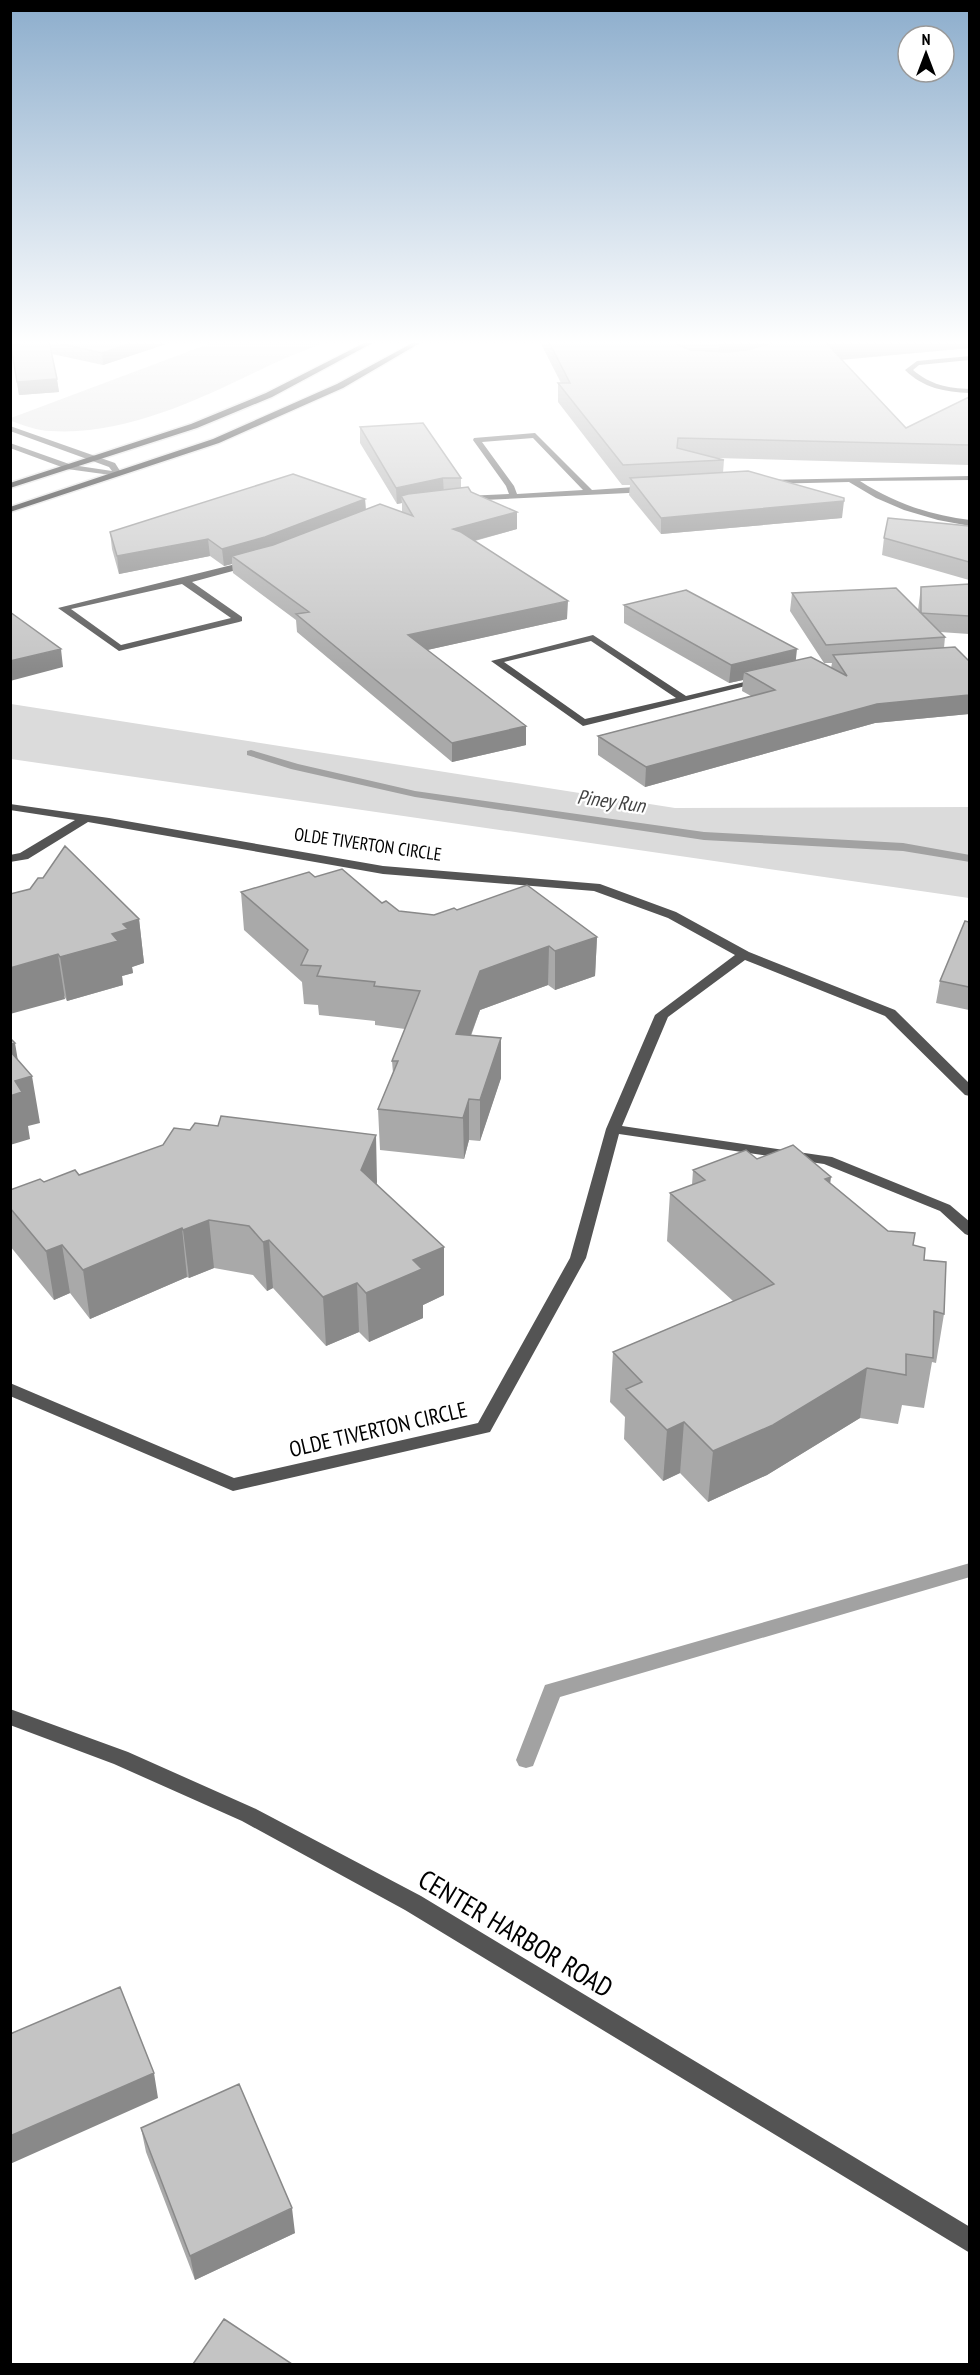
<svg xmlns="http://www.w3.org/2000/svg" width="980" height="2375" viewBox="0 0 980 2375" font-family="'PT Sans Narrow',sans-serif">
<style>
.green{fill:#dbdbdb}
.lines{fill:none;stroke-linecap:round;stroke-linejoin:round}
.stream{fill:#a2a2a2;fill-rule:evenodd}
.major-casing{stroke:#dbdbdb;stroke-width:3}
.minor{fill:#545454;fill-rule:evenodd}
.major{fill:#000;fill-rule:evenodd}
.wall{fill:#a9a9a9}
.shaded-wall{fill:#898989}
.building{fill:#c4c4c4;stroke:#898989;stroke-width:1.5}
.labels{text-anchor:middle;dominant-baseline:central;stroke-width:4.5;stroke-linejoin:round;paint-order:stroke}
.far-street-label{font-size:18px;fill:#000;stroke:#fff}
.far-water-label{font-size:20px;font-style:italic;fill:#434343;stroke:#fff}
.street-label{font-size:22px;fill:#000;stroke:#fff}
.near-street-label{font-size:27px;fill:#000;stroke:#fff}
</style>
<rect width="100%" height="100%" fill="#fff"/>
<!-- green -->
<path class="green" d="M219,340H332C311,348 289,356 268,366C202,398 126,436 51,431C38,431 23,425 11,421V418Z
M11,704L675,808L969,807V898L11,759Z"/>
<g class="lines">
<!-- stream -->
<path class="stream" d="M251,750L298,764L415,791L704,832L903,843L970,855V862L903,851L704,840L415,797L291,769L247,755V751Z
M970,1563V1577L560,1697L533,1766L526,1768L519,1766L516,1760L545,1685Z"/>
<!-- major casing -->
<g class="major-casing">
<path id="major" d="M370,340H378L272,397L197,428L10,488V483L191,424L266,393Z
M418,340H425L343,388L219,443L10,512V507L213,439L337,384Z"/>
</g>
<!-- minor -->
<path class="minor" d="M970,356V360L919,365L913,370C931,385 947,388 970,389V393C945,392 923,388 905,370L917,361Z
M10,426L115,463L122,474L118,476L67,469L10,448V443L72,465L112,471L109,467L10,431Z
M535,433L592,490L649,486L653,489L649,492L463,501V497L466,496L509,494L506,486L473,440L474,438ZM533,438L583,490L517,494L514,486L482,442Z
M970,476V480L860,481C894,503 930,515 970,520V526L938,520L904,510L876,498L849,482L766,484L762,482L766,480Z
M252,560L257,563L255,565L192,582L242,617V621L239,622L119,651L58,608ZM182,584L231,618L121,645L71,609Z
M593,635L686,696L761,678L766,681L583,726L491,661ZM591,641L676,698L585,719L504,662Z
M10,804L109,818L383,866L600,884L676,912L749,952L895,1010L970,1084V1096L965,1095L885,1016L745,960L668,1017L622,1126L832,1157L950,1205L970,1222V1236L965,1234L940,1211L824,1164L619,1134L586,1258L490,1432L233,1491L10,1396V1383L234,1478L478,1423L570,1258L606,1129L655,1015L735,955L668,918L594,891L383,874L88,822L28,859L10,862V855L20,853L75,820L10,810Z
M10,1709L128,1752L256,1809L421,1896L970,2227V2253L405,1910L242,1821L114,1764L10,1725Z"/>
<!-- major -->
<use href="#major" class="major"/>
</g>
<!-- wall -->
<path class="wall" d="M10,340H178L103,365L52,354L59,392L19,395L12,351H10Z
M539,340H969V348L841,360L906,428L969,397V465L716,458L724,460L723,473L842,518L661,534L629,495L630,485H622L558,402V383H561Z
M360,427L461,478V488L517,512V529L475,541L567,619L427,650L526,726V745L452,762L297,632L296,620L233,573L232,564L224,566L210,556L119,574L112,549L110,532L365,499L366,510L402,512V503L397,504L360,443Z
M969,526V580L882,555L884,538Z
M969,584V634L940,632L945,637L944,648L969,661V714L875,723L645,787L598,755V736L751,696L742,691L743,680L729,683L624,623V605L796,660L831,668L832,663H824L790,611L792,593L918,610L921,587Z
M315,877L382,903L399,911L434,915L457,910L597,937L595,976L555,990L548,985L480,1010L471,1036L501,1078L480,1141L469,1140L464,1159L380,1150L378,1109L393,1073L392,1061L405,1029L375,1025V1021L319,1015L318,1005L304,1004L302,982L244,930L241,892Z
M10,894L139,919L144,963L132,967L133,973L122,976L123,985L67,1001Z
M969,922V1010L936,1003L940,981Z
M757,1159L830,1184L888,1231L913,1245L924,1260L944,1314L936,1363L932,1362L924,1408L902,1405L898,1424L860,1418L767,1475L708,1502L680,1473L663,1481L624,1439L625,1417L610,1402L613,1352L733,1301L667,1241L670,1193L692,1185L693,1170Z
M79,1175L377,1182V1184L444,1295L423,1305V1318L369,1342L359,1332L326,1346L273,1288L267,1291L253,1275L214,1268L189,1278L187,1277L90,1319L70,1293L54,1300L10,1246V1190L44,1182Z
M141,2128L295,2233L195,2280L146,2152Z"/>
<!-- shaded-wall -->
<path class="shaded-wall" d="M10,340H55L10,351Z
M140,340H178L103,365L102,353Z
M744,340H797L718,361L719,343Z
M865,340H969V348L824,361L826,343Z
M57,379L59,392L19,395L17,382Z
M443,478L444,495L401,496L402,503L397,504L396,488Z
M365,499L366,516L266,554L232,556V564L224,566L222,549Z
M844,501L842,518L661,534V518Z
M517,512V529L454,546L453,529Z
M208,539L210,556L119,574L117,556Z
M568,601L567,619L409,654L408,635Z
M61,649L63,667L10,681V661Z
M797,649L795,668L744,672L743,680L729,683L731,665Z
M969,695V714L875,723L645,787L646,767L877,704Z
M526,726V745L452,762V743Z
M139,919L144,963L132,967L133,973L122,976L123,985L67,1001L60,957L112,934L123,924Z
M597,937L595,976L555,990V951Z
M549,946L548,985L480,1010L456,1074V1034L480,971Z
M58,954L65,999L10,1014V968Z
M501,1038V1078L480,1141V1100Z
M15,1043L21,1079L32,1076L40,1123L28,1126L30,1139L10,1145V1044Z
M469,1099V1140L464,1159L463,1118Z
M376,1135L377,1182L363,1217L361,1170Z
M831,1177L825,1225V1179Z
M209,1220L214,1268L189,1278L183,1230Z
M182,1228L187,1277L90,1319L83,1270Z
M269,1240L273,1288L267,1291L263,1242Z
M62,1245L70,1293L54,1300L46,1251Z
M444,1247V1295L423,1305V1318L369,1342L366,1293L413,1260Z
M357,1283L359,1332L326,1346L323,1297Z
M867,1368L860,1418L767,1475L708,1502L713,1451Z
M684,1422L680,1473L663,1481L667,1430Z
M154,2073L158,2098L10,2164V2136Z
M292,2208L295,2233L195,2280L190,2256Z"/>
<!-- building -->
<path class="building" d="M35,340H140L102,353L49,341L57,379L17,382L11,346Z
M548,340H672L678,345L691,350L727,352L747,350L783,340H865L826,343L906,428L969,397V445L678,438L677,448L724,460L623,465L558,383H570Z
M691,340H744L719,343L694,341Z
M423,423L461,478H443L396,488L360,427Z
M748,471L844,498V501L661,518L630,478Z
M293,474L365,499L265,537L222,549L208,539L117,556L110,532Z
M468,487L471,492L517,512L453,529L461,532L568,601L408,635L526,726L452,743L296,614L309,612L232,556L273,545L380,504L413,516L401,496L408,494Z
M888,518L969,526V562L884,538Z
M969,584V616L921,613L945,637L826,645L792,593L896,588L921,613V587Z
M686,590L797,649L731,665L624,605Z
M10,612L61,649L10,661Z
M955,647L969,661V695L877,704L646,767L598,736L775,690L744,672L811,657L847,676L833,655Z
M65,846L139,919L123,924L128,929L112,934L118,941L60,957L58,954L10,968V894L30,889L38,878H43Z
M342,869L382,903L386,901L399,911L434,915L454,908L457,910L527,885L597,937L555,951L549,946L480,971L456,1034L501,1038L480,1100L469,1099L463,1118L378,1109L398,1061H392L420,991L374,986L375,982L317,976L321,966L301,965L308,950L241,892L309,872L315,877Z
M965,921L969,922V987L940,981Z
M10,1038L15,1043L10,1044Z
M10,1051L32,1076L15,1081L22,1092L10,1096Z
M221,1116L376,1135L361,1170L444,1247L413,1260L422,1269L366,1293L357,1283L323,1297L269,1240L263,1242L249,1226L209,1220L183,1230L182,1228L83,1270L62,1245L46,1251L10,1208V1190L40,1179L44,1182L75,1170L79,1175L163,1145L174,1128L190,1130L195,1123L218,1126Z
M793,1145L831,1177L825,1179L888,1231L915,1233L913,1245L925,1248L924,1260L946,1262L944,1314L934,1311L933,1358L906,1354V1375L867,1368L773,1425L713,1451L684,1422L667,1430L626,1389L642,1382L613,1352L774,1284L670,1193L705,1180L693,1170L746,1150L757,1159Z
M120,1987L154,2073L10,2136V2034Z
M239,2084L292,2208L190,2256L141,2128Z
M224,2319L292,2364H193Z"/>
<!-- sky -->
<linearGradient id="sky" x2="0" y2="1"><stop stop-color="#8cadcc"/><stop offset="0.51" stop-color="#fff"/><stop offset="1" stop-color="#fff" stop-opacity="0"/></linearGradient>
<rect width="980" height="672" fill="url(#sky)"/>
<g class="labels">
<!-- far-street labels -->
<g class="far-street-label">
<text transform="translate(368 844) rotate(8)">OLDE TIVERTON CIRCLE</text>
</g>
<!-- far-water labels -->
<g class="far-water-label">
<text transform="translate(611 801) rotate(8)">Piney Run</text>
</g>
<!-- street labels -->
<g class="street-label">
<text transform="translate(378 1429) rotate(-13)">OLDE TIVERTON CIRCLE</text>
</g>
<!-- near-street labels -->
<g class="near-street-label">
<text transform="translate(516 1933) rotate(31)">CENTER HARBOR ROAD</text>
</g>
</g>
<!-- border -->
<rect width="980" height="2375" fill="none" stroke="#000000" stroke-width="24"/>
<!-- north arrow -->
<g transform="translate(926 54)"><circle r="28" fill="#ffffff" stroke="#999999" stroke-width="1.5"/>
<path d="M0-4.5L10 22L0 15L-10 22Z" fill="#000000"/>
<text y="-9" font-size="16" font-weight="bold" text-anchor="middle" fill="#000000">N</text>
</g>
</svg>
